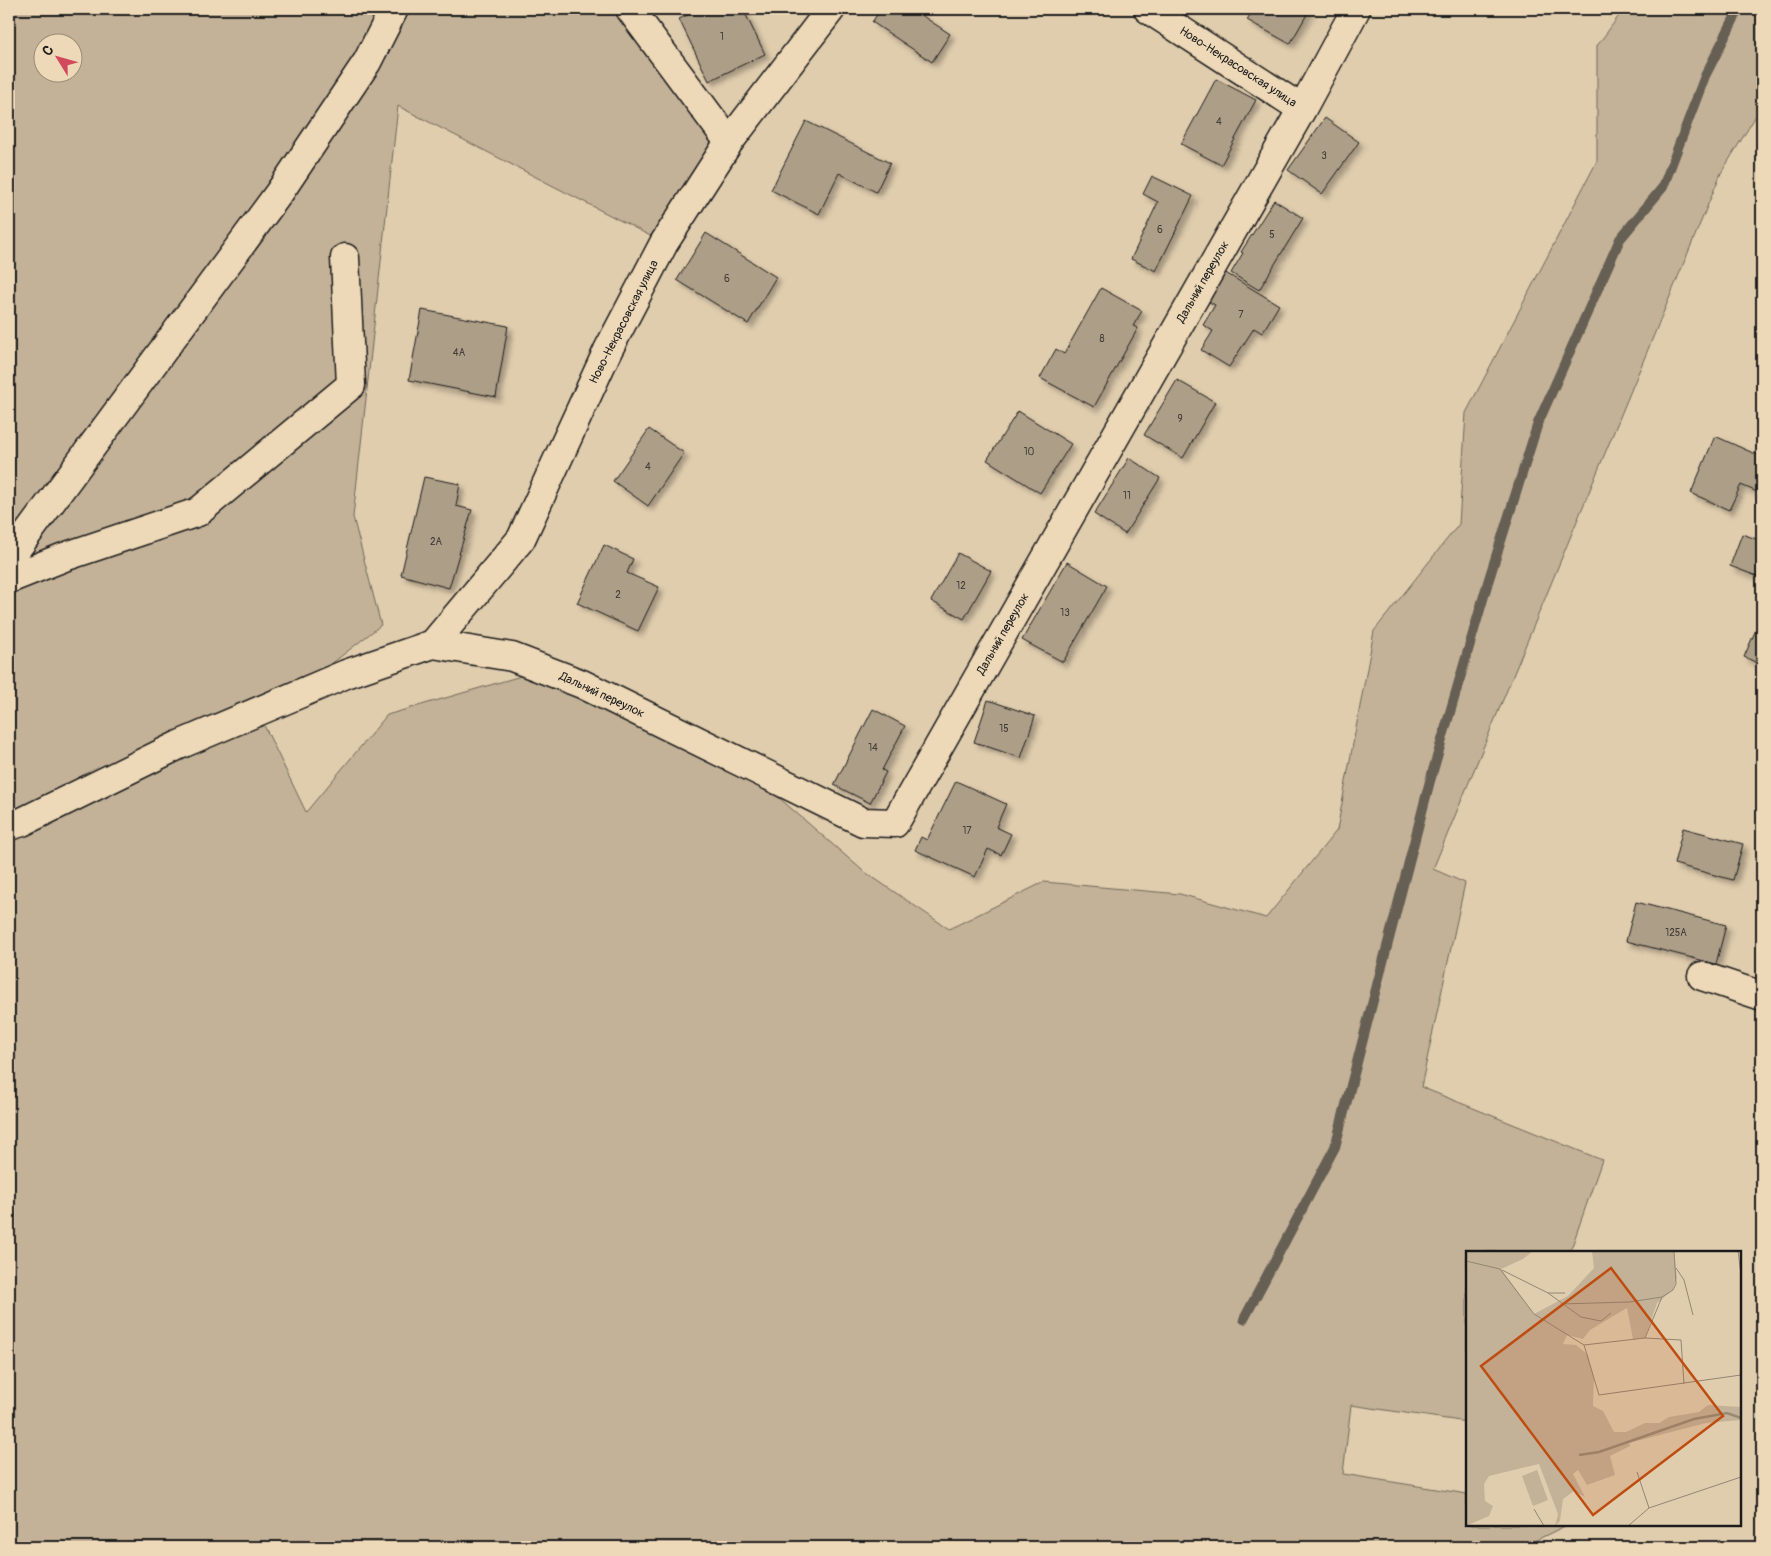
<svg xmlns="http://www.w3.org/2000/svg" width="1771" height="1556" viewBox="0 0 1771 1556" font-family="Pangolin,sans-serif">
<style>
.green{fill:#c3b298;stroke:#70675a;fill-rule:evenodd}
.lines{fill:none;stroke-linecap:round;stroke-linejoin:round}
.stream{stroke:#665f53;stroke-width:10}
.building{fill:#ad9e87;stroke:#1c1c1c;filter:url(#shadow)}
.minor-casing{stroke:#1c1c1c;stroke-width:31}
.minor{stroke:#edd8b7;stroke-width:28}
.labels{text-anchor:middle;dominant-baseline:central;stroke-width:4;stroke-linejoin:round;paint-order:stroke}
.number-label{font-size:10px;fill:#403c37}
.street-label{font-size:12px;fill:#1c1c1c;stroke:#edd8b7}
.inset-river{fill:none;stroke:#978b77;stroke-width:2.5}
.inset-road{fill:none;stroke:#928674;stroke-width:1}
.view{fill:#bf4d0f;fill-opacity:0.15;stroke:#bf4d0f;stroke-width:2.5}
.inset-edge{fill:none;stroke:#1c1c1c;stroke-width:2.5}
</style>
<defs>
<filter id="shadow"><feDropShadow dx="4.5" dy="4.5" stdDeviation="2.5" flood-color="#0004"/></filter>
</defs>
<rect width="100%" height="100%" fill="#e0cdae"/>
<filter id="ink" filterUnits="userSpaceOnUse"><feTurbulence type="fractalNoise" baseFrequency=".02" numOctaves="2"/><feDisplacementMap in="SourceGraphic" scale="10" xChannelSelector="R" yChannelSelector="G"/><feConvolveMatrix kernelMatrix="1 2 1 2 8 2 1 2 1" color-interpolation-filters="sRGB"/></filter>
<g filter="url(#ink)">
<!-- green -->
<path class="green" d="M9,9H630L729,142L664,243L398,106L353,517L381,625L261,719L306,812L387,715L528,674L732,757L862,870L949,929L1044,882L1180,894L1266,918L1337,830L1374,631L1459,524L1466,413L1597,161V46L1624,9H1762V106L1721,173L1433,869L1465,883L1421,1087L1602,1160L1570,1252H1467V1422L1351,1405L1343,1474L1467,1494V1525H1567L1522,1547H9ZM42,42H72V72H42Z"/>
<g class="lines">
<!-- stream -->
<path class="stream" d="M1244,1319L1335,1147L1430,781L1488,582L1538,423L1620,239L1663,187L1705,76L1739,9"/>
</g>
<!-- building -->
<path class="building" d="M700,9H743L765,54L709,81L679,19Z
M881,9H912L950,34L932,62L872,22Z
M1253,9H1310L1290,44L1247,20Z
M1216,79L1256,100L1221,165L1181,144Z
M1325,118L1359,142L1322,194L1288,170Z
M806,121L890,163L876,192L839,173L819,214L771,190Z
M1152,176L1193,196L1156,271L1131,259L1158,202L1143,194Z
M1274,200L1303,218L1259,290L1231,273L1243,253L1241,252Z
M706,233L776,277L748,324L677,280Z
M1224,272L1279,305L1262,333L1254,328L1229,367L1201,350L1213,331L1203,325L1215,305L1207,301Z
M1101,288L1142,311L1133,326L1138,328L1094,407L1040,378L1056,349L1064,354Z
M422,310L508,326L496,397L409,380Z
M1177,380L1215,402L1183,458L1144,435Z
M1018,411L1071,444L1040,493L987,460Z
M649,429L684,453L648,506L613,481Z
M1715,436L1762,457V494L1741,485L1729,510L1691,493Z
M1129,458L1160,478L1125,534L1094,514Z
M424,477L460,484L456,506L472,510L449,588L401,575Z
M1742,534L1762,541V578L1730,566Z
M604,545L633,559L627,573L659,587L638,631L577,603Z
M958,553L991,571L964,619L931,601Z
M1067,562L1107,586L1063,662L1022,640Z
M1761,618L1762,619V665L1744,657Z
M988,700L1035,716L1021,758L974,742Z
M873,709L905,726L882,770L886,772L870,803L834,785Z
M956,781L1006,804L996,827L1011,834L1001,855L988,849L975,877L915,850L921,837L927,840Z
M1683,828L1743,844L1733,880L1674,864Z
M1636,902L1726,925L1716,964L1626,941Z"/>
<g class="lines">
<!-- minor casing -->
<g class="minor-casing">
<path id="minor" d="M630,9L729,142
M1148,9L1302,109
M9,559L279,193L367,62L394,9
M9,579L64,557L198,512L351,385L345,258
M433,644L521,539L608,350L664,243L729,142L831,9
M9,826L22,822L179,745L346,674L433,644L512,657L582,684L863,822L895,823L1302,109L1356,9
M1702,976L1762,996"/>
</g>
<!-- minor -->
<use href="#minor" class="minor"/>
</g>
</g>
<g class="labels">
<!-- number labels -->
<g class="number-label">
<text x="722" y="37">1</text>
<text x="1219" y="122">4</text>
<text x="1324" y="156">3</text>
<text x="1160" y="230">6</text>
<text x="1272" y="235">5</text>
<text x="727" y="279">6</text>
<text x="1241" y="315">7</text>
<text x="1102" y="339">8</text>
<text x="459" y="353">4А</text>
<text x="1180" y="419">9</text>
<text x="1029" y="452">10</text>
<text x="648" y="467">4</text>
<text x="1127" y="496">11</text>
<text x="436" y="542">2А</text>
<text x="961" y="586">12</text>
<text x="618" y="595">2</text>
<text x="1065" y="613">13</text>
<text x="1004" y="729">15</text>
<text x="873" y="748">14</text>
<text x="967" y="831">17</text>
<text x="1676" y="933">125А</text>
</g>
<!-- street labels -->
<g class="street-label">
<text transform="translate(1238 67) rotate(33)">Ново-Некрасовская улица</text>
<text transform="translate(1203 282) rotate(-60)">Дальний переулок</text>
<text transform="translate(624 322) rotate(-63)">Ново-Некрасовская улица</text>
<text transform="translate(1003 634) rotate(-60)">Дальний переулок</text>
<text transform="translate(602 695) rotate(25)">Дальний переулок</text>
</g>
</g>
<!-- overview -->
<g transform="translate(1466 1251)">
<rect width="275" height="275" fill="#e0cdae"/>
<path d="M0,0H67L57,8L35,18L68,63L102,45L128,17L126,0H208L211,27L207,39L191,52L179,87L167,88L161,57L124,79L117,88L101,84L97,93L110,94L122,104L128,126L127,155L137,160L148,181H160L179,172H193L203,166L233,161L242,154L275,156V169L240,172L163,192L164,195L144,205L149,224L121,234L112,219L107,223L119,246L108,240L97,248L94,270L89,275L92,263L73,213L23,225L18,233L19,250L27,255L23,265L0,275ZM71,219L82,249L67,255L56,225Z" fill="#c3b298"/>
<path class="inset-river" d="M113,204L133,201L228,168L261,162L275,167"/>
<path class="inset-road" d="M272,0L275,23M0,10L34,18L68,63L118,94L133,144L275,124M210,17L218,29L227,64M36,19L82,42H99M82,42L115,66L135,70L145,62M95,53L163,51L196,46L207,39L210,33L208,0M179,87L196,46M118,94L179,87L215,89L218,133M171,221L183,257M68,258L78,275M162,275L183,257L275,226"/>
<path class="view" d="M145,17L257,165L127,264L15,115Z"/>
<rect width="275" height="275" class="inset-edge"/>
</g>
<!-- margin -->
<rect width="1771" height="1556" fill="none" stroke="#edd8b7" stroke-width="30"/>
<rect x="15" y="15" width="1741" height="1526" fill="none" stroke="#1c1c1c" stroke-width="2" filter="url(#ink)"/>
<!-- north arrow -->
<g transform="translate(58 58) rotate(307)"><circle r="24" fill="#edd8b7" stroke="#998d79"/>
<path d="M0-4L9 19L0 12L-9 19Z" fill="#d1495b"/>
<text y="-8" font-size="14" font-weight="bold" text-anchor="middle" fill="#1c1c1c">С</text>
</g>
</svg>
